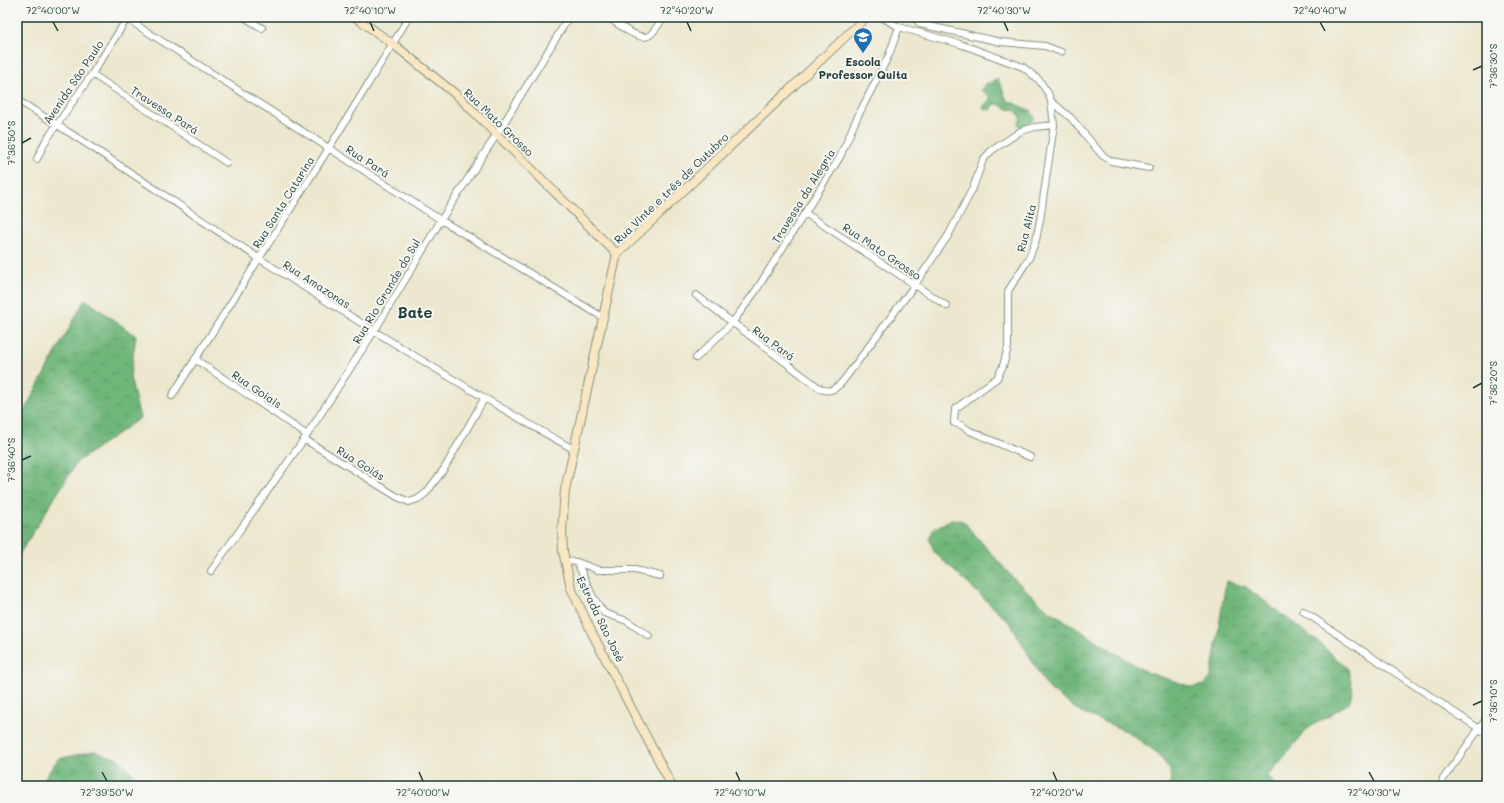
<svg xmlns="http://www.w3.org/2000/svg" width="1504" height="803" viewBox="0 0 1504 803" font-family="Mali,sans-serif">
<style>
.forest{fill:url(#forest-crowns);stroke:#477a57}
.lines{fill:none;stroke-linecap:round;stroke-linejoin:round}
.street-casing{stroke:#869281;stroke-width:8}
.secondary-casing{stroke:#869281;stroke-width:10}
.street{stroke:#fff;stroke-width:6}
.secondary{stroke:#f9e7c3;stroke-width:8}
.ticks{fill:none;stroke:#1f3d34;stroke-width:1.5}
.labels{text-anchor:middle;dominant-baseline:central;stroke-width:4;stroke-linejoin:round;paint-order:stroke}
.poi-label{font-size:11px;font-weight:bold;fill:#1f3d34;stroke:#f6f6f2}
.street-label{font-size:11px;fill:#1f3d34;stroke:#f6f6f2}
.district-label{font-size:15px;font-weight:bold;fill:#1f3d34;stroke:#f6f6f2}
.neatline{fill:none;stroke:#1f3d34;stroke-width:1.5}
.ticks-label{font-size:10px;text-anchor:middle;fill:#1f3d34}
</style>
<defs>
<pattern id="forest-crowns" width="20" height="18" patternUnits="userSpaceOnUse"><rect width="20" height="18" fill="#6fb67a"/><path d="M2 6a3 3 0 1 1 6 0M12 15a3 3 0 1 1 6 0" fill="none" stroke="#5b9565"/></pattern>
</defs>
<rect width="100%" height="100%" fill="#f6f6f2"/>
<filter id="ink" filterUnits="userSpaceOnUse"><feTurbulence type="fractalNoise" baseFrequency=".025" numOctaves="2"/><feDisplacementMap in="SourceGraphic" scale="8" xChannelSelector="R" yChannelSelector="G"/><feConvolveMatrix kernelMatrix="1 2 1 2 8 2 1 2 1" color-interpolation-filters="sRGB"/></filter>
<filter id="wash" filterUnits="userSpaceOnUse"><feTurbulence type="fractalNoise" baseFrequency=".012" numOctaves="4" result="noise"/><feDisplacementMap in="SourceGraphic" scale="16" xChannelSelector="R" yChannelSelector="G"/><feGaussianBlur stdDeviation="0.9" result="paint"/><feColorMatrix in="noise" values="0 0 0 0 0 0 0 0 0 0 0 0 0 0 0 0 0 1.4 0 .05"/><feComposite in="paint" operator="in"/></filter>
<g filter="url(#wash)">
<rect width="100%" height="100%" fill="#ece7ce"/>
<!-- forest -->
<path class="forest" d="M995,80H998C1003,87 1003,95 1008,101C1017,103 1023,109 1031,110L1034,118C1031,124 1027,127 1020,127L1018,125L1021,117L1015,110L1008,109L998,104H995L990,110L984,109L983,107L990,99V96L981,90L985,84L992,82Z
M85,299L136,336L130,377L140,418L77,462L17,558V424Z
M952,519L963,521L1013,578L1048,610L1146,672L1192,687L1204,685L1211,677L1226,581L1246,587L1317,641L1348,669L1353,691L1349,703L1307,729L1268,776L1276,786H1169L1171,781L1170,770L1156,752L1126,731L1080,712L1047,687L1011,624L934,552L930,540L933,529Z
M94,751L119,759L144,786H39L58,759Z"/>
</g>
<g filter="url(#ink)">
<g class="lines">
<!-- street casing -->
<g class="street-casing">
<path id="street" d="M124,17L441,220L604,318
M244,17L262,28
M608,17C617,23 640,43 650,35C655,31 660,22 664,17
M881,17L899,27L960,44L1023,67L1039,80L1048,93L1051,101L1054,125L1040,220L1036,240L1029,258L1008,291V347L1003,366L997,378L955,409L954,423L961,425L970,431L1030,457
M915,17L920,24L1001,42L1045,46L1061,52
M92,74L227,163
M17,100C100,150 179,206 260,259C363,325 466,389 573,449
M1051,101L1071,118L1102,155L1111,161L1149,168
M37,159L45,142L92,74L128,17
M805,213L947,306
M696,295L818,387C828,394 835,390 843,381L914,286L948,236L973,188L983,160L991,151L1021,131L1035,127L1054,125
M696,358L732,323L755,292L840,157L855,122L889,55L899,27
M195,359L307,435
M172,396L329,148L409,17
M304,439L396,496L409,502L418,499L426,493L444,469L484,399
M565,561L577,562L593,597L604,613L627,621L649,636
M577,562L598,570H635L660,576
M211,571L307,435L378,325L441,220L497,134L569,17
M1303,611L1487,734
M1442,786L1443,779L1487,718"/>
</g>
<!-- secondary casing -->
<g class="secondary-casing">
<path id="secondary" d="M355,17L393,44L459,97L617,254
M672,786L592,633L571,588L563,551L562,531L565,490L617,254L866,17"/>
</g>
<!-- street -->
<use href="#street" class="street"/>
<!-- secondary -->
<use href="#secondary" class="secondary"/>
</g>
</g>
<!-- ticks -->
<path class="ticks" d="M53,22L58,31M370,22L374,31M687,22L691,31M1004,22L1008,31M1320,22L1325,31M1473,70L1482,66M22,143L31,138M1473,388L1482,383M22,460L31,456M1473,705L1482,701M102,772L107,781M419,772L423,781M736,772L740,781M1053,772L1057,781M1369,772L1374,781"/>
<!-- icons -->
<defs>
<g id="school-pin" transform="scale(1)"><path d="M0 17L-7.5 6A9.5 9.5 0 1 1 7.5 6Z" fill="#1f6fb2" stroke="#f6f6f2"/><path d="M0-5L7-2L0 1L-7-2ZM-4 1L0 2.5L4 1V4Q0 6-4 4Z" fill="#fff"/></g>
</defs>
<g fill-rule="evenodd">
<use href="#school-pin" x="863" y="37"/>
</g>
<g class="labels">
<!-- poi labels -->
<g class="poi-label">
<text x="863" y="61">Escola<tspan x="863" dy="13">Professor Quita</tspan></text>
</g>
<!-- street labels -->
<g class="street-label">
<text transform="translate(73 82) rotate(-56)">Avenida São Paulo</text>
<text transform="translate(165 110) rotate(33)">Travessa Pará</text>
<text transform="translate(499 122) rotate(44)">Rua Mato Grosso</text>
<text transform="translate(368 161) rotate(33)">Rua Pará</text>
<text transform="translate(671 188) rotate(-44)">Rua Vinte e três de Outubro</text>
<text transform="translate(803 196) rotate(-58)">Travessa da Alegria</text>
<text transform="translate(283 202) rotate(-58)">Rua Santa Catarina</text>
<text transform="translate(1026 228) rotate(-76)">Rua Alita</text>
<text transform="translate(882 251) rotate(34)">Rua Mato Grosso</text>
<text transform="translate(317 284) rotate(33)">Rua Amazonas</text>
<text transform="translate(386 291) rotate(-59)">Rua Rio Grande do Sul</text>
<text transform="translate(774 343) rotate(37)">Rua Pará</text>
<text transform="translate(257 389) rotate(34)">Rua Goiais</text>
<text transform="translate(361 463) rotate(32)">Rua Goiás</text>
<text transform="translate(601 619) rotate(64)">Estrada São José</text>
</g>
<!-- district labels -->
<g class="district-label">
<text x="415" y="312">Bate</text>
</g>
</g>
<!-- margin -->
<rect width="1504" height="803" fill="none" stroke="#f6f6f2" stroke-width="44"/>
<rect x="22" y="22" width="1460" height="759" class="neatline"/>
<g class="ticks-label">
<text x="53" y="14">72°40'00"W</text>
<text x="370" y="14">72°40'10"W</text>
<text x="687" y="14">72°40'20"W</text>
<text x="1004" y="14">72°40'30"W</text>
<text x="1320" y="14">72°40'40"W</text>
<text transform="translate(1493 66) rotate(-90)" y="4">7°36'30"S</text>
<text transform="translate(11 143) rotate(-90)" y="4">7°36'50"S</text>
<text transform="translate(1493 383) rotate(-90)" y="4">7°36'20"S</text>
<text transform="translate(11 460) rotate(-90)" y="4">7°36'40"S</text>
<text transform="translate(1493 701) rotate(-90)" y="4">7°36'10"S</text>
<text x="107" y="796">72°39'50"W</text>
<text x="423" y="796">72°40'00"W</text>
<text x="740" y="796">72°40'10"W</text>
<text x="1057" y="796">72°40'20"W</text>
<text x="1374" y="796">72°40'30"W</text>
</g>
</svg>
